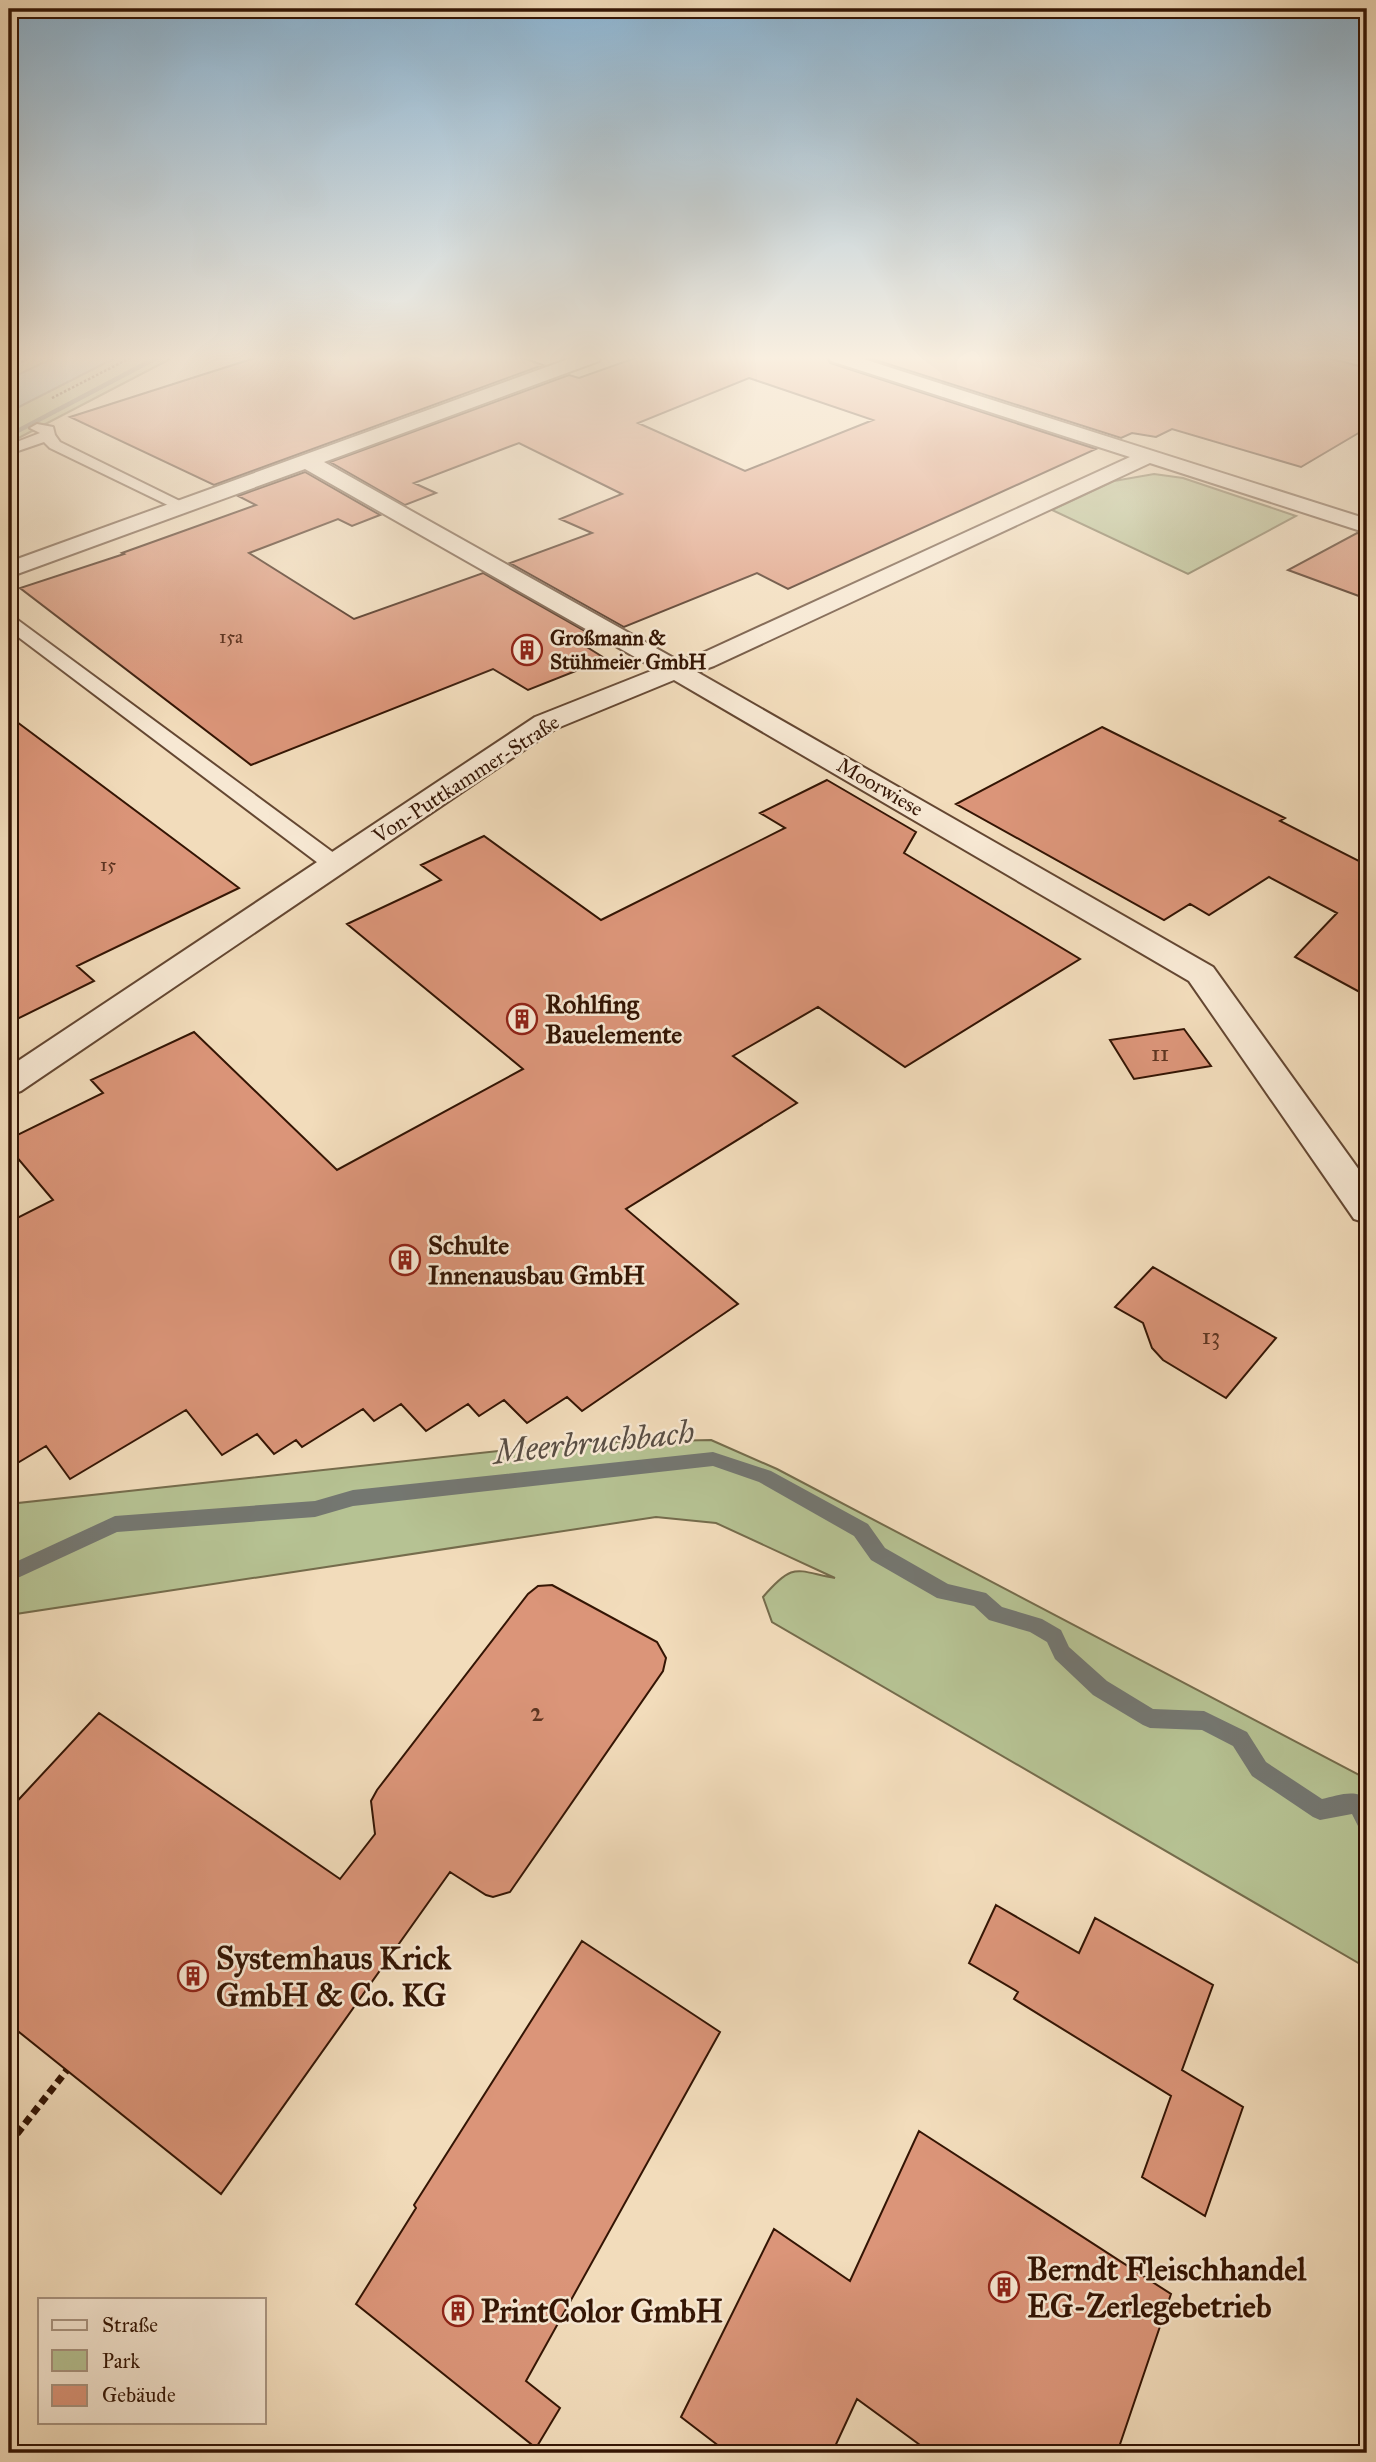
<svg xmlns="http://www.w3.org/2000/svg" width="1376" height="2462" viewBox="0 0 1376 2462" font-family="'IM FELL Great Primer',serif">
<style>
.green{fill:#b6c293;stroke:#756c4c;stroke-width:2}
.water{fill:#9fb9ba;stroke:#747771;stroke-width:2}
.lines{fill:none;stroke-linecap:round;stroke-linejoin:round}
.stream{fill:#747771;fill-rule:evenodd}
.building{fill:#db9579;stroke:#341504;stroke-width:2;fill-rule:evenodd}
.lane-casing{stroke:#644732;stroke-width:4}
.street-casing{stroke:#644732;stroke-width:4}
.path-far1{stroke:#341504;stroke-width:2.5;stroke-dasharray:2.5 2;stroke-linecap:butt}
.path{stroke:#341504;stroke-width:7;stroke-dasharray:8 5;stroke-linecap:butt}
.lane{fill:#f7e8d3;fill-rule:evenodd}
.street{fill:#f7e8d3;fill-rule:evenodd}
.labels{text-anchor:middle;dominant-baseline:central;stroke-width:5;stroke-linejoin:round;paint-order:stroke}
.far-number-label{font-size:19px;fill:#5e3521}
.far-poi-label{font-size:21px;font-weight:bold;fill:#341504;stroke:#f7e8d3;text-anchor:start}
.far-street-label{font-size:21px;fill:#341504;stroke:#f7e8d3}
.number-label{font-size:23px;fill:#5e3521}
.poi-label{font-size:26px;font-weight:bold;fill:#341504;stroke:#f7e8d3;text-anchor:start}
.near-number-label{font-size:28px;fill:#5e3521}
.near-poi-label{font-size:32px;font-weight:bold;fill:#341504;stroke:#f7e8d3;text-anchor:start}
.near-water-label{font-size:33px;font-style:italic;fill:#594e44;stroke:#f7e8d3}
</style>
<rect width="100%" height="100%" fill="#f2dcbb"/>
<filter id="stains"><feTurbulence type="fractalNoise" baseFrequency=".00286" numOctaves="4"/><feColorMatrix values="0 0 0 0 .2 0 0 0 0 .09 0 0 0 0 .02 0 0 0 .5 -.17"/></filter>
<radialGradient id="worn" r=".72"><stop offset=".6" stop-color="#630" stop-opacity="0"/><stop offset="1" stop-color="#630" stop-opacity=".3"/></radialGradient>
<!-- green -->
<path class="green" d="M9,357H174L9,443Z
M1154,474L1183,478L1296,516L1188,574L1052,510L1114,481Z
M711,1440L777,1469L1367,1779V1968L772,1622L763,1597C794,1561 796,1571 835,1578L716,1523L656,1517L9,1615V1504L572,1443Z"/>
<!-- water -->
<path class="water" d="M55,357H117L9,412V379Z"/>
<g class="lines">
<!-- stream -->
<path class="stream" d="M153,357H163L9,438V433Z
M713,1452L771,1471L868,1524L885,1548L948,1584L986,1593L1002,1607L1042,1619L1061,1630L1069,1647L1107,1681L1153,1709L1204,1711L1247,1732L1266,1762L1322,1799C1337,1796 1356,1788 1367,1800V1831L1359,1828L1352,1814L1320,1820L1313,1817L1252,1776L1233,1746L1202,1730L1150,1728L1143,1725L1093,1695L1055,1659L1047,1642L1030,1632L989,1620L974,1606L937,1598L871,1560L854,1536L759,1482L713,1466L353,1506L315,1517L117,1532L9,1582V1565L115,1516L315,1501L353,1490Z"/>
</g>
<!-- building -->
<path class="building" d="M258,357H520L543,365L214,485L70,417Z
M638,357H827L830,363L1096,449L788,589L757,573L624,627L510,563L592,533L560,519L622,494L519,443L414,483L436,493L405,505L330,462L569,375L579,378ZM749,378L873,420L745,471L638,423Z
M866,357H1325L1367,368V428L1301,467L1172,429L1156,437L1132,433L1121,438Z
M305,472L380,515L352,526L338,519L249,553L354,619L483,573L597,638L582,644L606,659L528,690L493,669L251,765L20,588L124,554L122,553L256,505L238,496Z
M1357,533L1367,535V599L1288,570Z
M9,716L239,888L77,966L94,981L9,1023Z
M1102,727L1285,818L1280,821L1367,865V996L1295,957L1337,913L1269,877L1209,915L1190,904L1164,920L956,804Z
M827,780L916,832L904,853L1080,959L905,1067L818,1007L733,1056L797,1103L626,1209L738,1304L582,1411L567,1397L527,1423L504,1400L479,1416L468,1404L426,1431L401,1404L374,1421L363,1409L302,1447L296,1440L274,1454L257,1434L222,1455L186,1410L70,1479L46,1446L9,1468V1222L53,1200L9,1148V1139L103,1093L91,1080L194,1032L337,1170L523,1069L347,924L441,880L421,865L484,836L601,920L785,828L760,813Z
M1184,1029L1211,1066L1134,1079L1110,1040Z
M1153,1267L1276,1338L1226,1398L1163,1360L1152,1348L1143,1323L1115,1307Z
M552,1585L657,1642L666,1658L663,1671L510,1892L493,1897L486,1895L450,1872L221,2194L9,2024V1810L99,1713L340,1879L375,1834L371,1801L377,1790L528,1594L538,1586Z
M996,1905L1079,1953L1095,1918L1213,1985L1182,2070L1243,2107L1205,2216L1142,2177L1171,2096L1014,1999L1018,1992L969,1963Z
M582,1941L720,2032L526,2381L560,2408L536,2448L356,2304L416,2208L414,2205Z
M919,2131L1171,2294L1117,2453H931L857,2399L832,2453H728L681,2417L774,2229L850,2281Z"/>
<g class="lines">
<!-- lane casing -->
<g class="lane-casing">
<path id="lane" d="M37,424L53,427L55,435L60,442L192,507L190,510H178L50,448L44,442L9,454V445L40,433L30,428Z
M9,617L15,618L342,859L345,864L342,869H326L9,630Z"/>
</g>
<!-- street casing -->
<g class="street-casing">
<path id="street" d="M574,357H601L599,361L324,462L679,661L696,656L1130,457L831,361L829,357H857L1367,519V533L1150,463L714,666L697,672L1213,967L1367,1181V1223L1354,1219L1189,981L674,680L555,729L21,1091L9,1095V1067L535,717L656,669L305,469L9,577V562Z"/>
</g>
<!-- path-far1 -->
<path class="path-far1" d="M9,368L31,357
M52,398L132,357"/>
<!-- path -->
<path class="path" d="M9,2144L67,2070"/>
<!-- lane -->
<use href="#lane" class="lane"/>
<!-- street -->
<use href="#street" class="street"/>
</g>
<!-- sky -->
<linearGradient id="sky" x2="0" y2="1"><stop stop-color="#8bb6d6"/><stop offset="0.51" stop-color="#f9efe0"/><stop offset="1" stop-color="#f9efe0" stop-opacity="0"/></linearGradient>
<rect width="1376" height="702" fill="url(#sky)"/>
<!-- icons -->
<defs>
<g id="building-ring" transform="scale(1.575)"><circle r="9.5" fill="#f7e8d3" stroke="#8f2418" stroke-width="1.5"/><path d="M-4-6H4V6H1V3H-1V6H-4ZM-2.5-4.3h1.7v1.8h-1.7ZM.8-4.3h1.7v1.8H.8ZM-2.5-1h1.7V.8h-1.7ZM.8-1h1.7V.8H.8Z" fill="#8f2418"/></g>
</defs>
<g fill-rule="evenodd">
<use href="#building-ring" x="527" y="650"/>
<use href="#building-ring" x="522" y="1019"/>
<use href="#building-ring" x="405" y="1260"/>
<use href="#building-ring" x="193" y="1976"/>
<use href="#building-ring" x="1004" y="2287"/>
<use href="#building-ring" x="458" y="2311"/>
</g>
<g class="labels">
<!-- far-number labels -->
<g class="far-number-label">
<text x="231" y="636">15a</text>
<text x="108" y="864">15</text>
</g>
<!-- far-poi labels -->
<g class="far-poi-label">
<text x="550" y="638">Großmann &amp;<tspan x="550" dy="24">Stühmeier GmbH</tspan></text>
</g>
<!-- far-street labels -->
<g class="far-street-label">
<text transform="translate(466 779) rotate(-33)">Von-Puttkammer-Straße</text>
<text transform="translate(880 787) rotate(30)">Moorwiese</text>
</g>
<!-- number labels -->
<g class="number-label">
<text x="1160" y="1053">11</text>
<text x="1211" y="1336">13</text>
</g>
<!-- poi labels -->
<g class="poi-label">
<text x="545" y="1004">Rohlfing<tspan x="545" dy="30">Bauelemente</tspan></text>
<text x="428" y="1245">Schulte<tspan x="428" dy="30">Innenausbau GmbH</tspan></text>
</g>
<!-- near-number labels -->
<g class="near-number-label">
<text x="537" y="1711">2</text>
</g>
<!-- near-poi labels -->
<g class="near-poi-label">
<text x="216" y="1958">Systemhaus Krick<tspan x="216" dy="37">GmbH &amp; Co. KG</tspan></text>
<text x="1027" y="2269">Berndt Fleischhandel<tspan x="1027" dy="37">EG-Zerlegebetrieb</tspan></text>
<text x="481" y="2311">PrintColor GmbH</text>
</g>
<!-- near-water labels -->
<g class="near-water-label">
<text transform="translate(594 1442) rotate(-6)">Meerbruchbach</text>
</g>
</g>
<!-- margin -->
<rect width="1376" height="2462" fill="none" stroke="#f2dcbb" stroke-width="35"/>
<rect x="10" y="10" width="1355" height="2441" fill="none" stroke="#341504" stroke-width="3.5"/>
<rect x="18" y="18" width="1341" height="2427" fill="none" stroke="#341504" stroke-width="2"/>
<!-- legend -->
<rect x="38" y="2298" width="228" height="126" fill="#f7e8d3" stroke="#a99480" stroke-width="2"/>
<rect x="52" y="2320" width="35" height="10" fill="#f7e8d3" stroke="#a99480" stroke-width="2"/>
<text x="102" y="2332" font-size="21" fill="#341504">Straße</text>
<rect x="52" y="2350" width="35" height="21" fill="#b6c293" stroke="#a99480" stroke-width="2"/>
<text x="102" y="2368" font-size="21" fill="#341504">Park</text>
<rect x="52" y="2385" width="35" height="21" fill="#db9579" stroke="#a99480" stroke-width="2"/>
<text x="102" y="2402" font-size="21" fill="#341504">Gebäude</text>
<rect width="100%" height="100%" filter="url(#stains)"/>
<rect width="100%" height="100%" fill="url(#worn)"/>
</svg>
